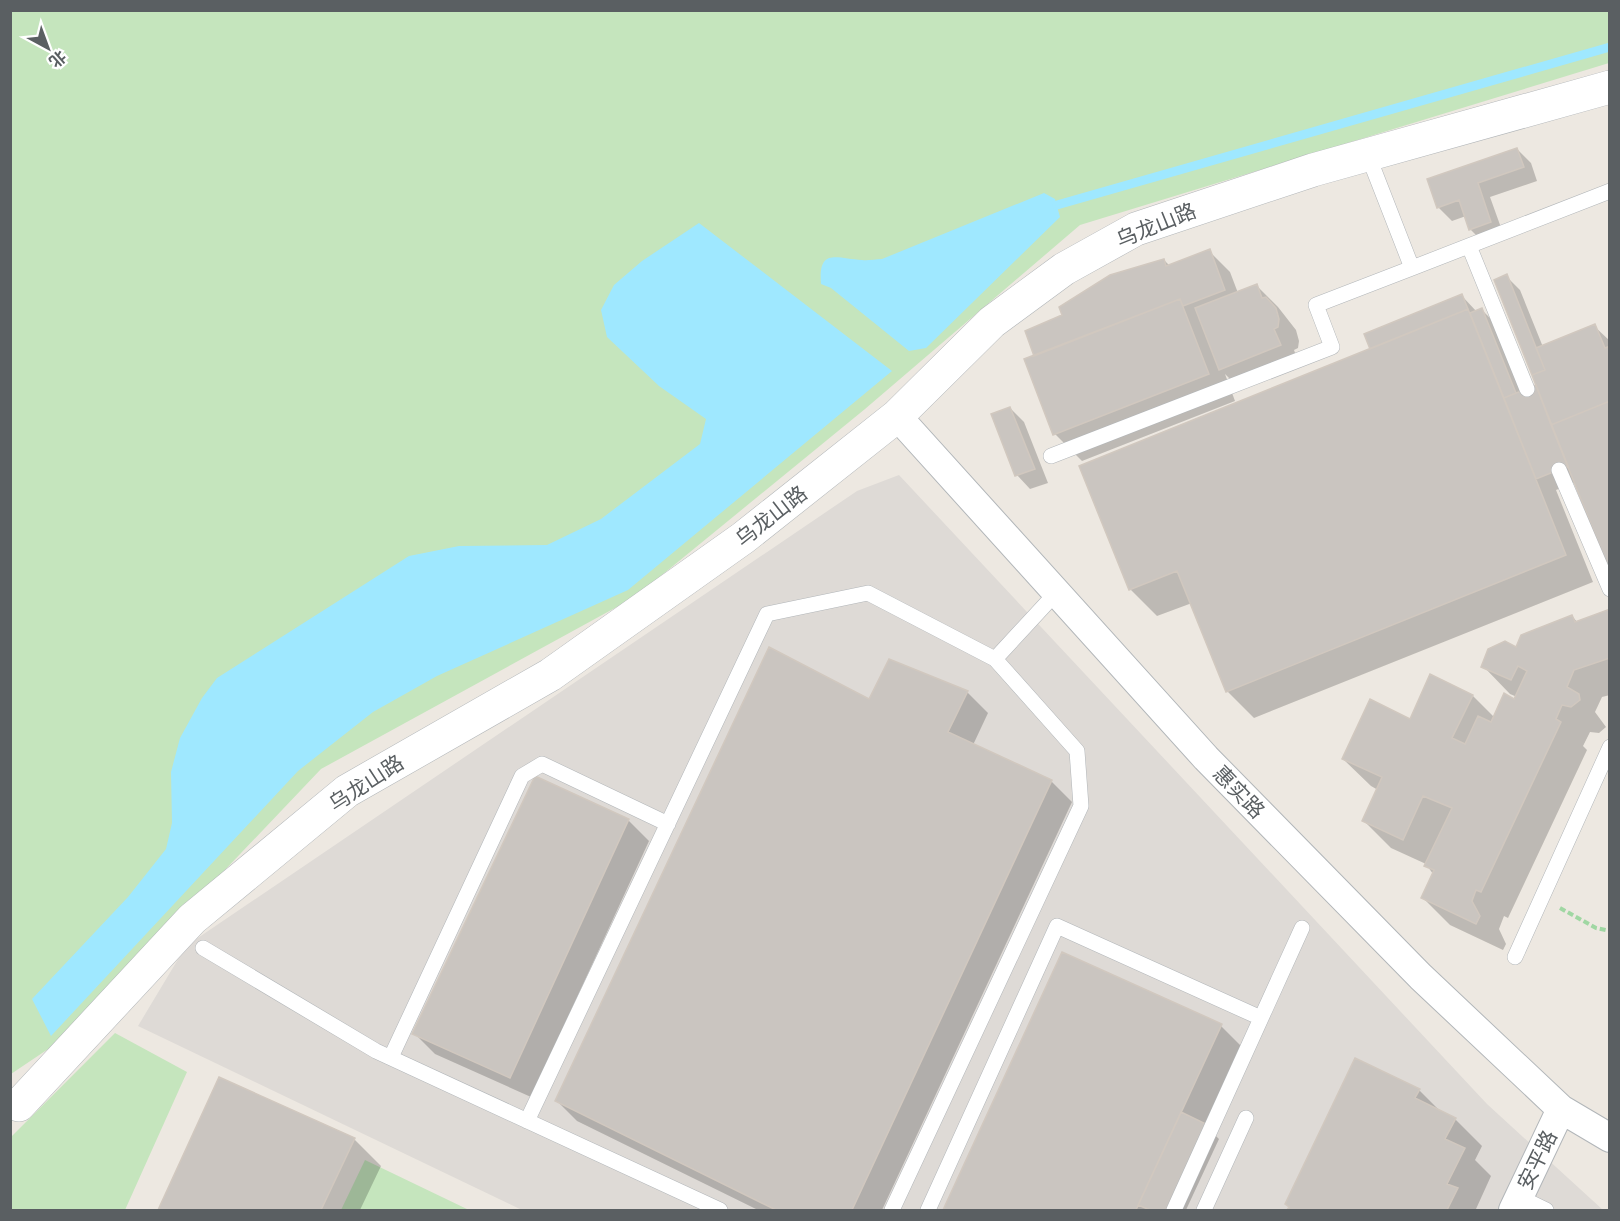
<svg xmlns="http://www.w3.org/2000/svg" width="1620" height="1221" viewBox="0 0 1620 1221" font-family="Arial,'Noto Sans SC',sans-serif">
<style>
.industrial{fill:#dedad6}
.green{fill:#c5e5bd}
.water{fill:#9fe8ff}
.shadow{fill:#0003}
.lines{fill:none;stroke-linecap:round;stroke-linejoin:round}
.stream{stroke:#9fe8ff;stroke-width:9}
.building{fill:#cac5c0;stroke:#d1c8bf;stroke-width:1.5}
.service-casing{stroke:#b2b6b9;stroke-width:16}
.minor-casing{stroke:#b2b6b9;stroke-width:30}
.tertiary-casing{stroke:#b2b6b9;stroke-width:34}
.path{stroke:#a0d7a3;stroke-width:4;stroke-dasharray:6 3;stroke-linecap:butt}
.service{stroke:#fff;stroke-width:15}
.minor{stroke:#fff;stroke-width:28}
.tertiary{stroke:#fff;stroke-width:33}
.labels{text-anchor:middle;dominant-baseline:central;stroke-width:6;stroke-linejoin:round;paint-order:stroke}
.street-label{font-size:21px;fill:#5a5f62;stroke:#fff}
</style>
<rect width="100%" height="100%" fill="#ede8e1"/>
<!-- industrial -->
<path class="industrial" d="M899,475L1487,1104L1603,1210H522L138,1026L186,946L857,491Z"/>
<!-- green -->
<path class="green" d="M11,11H1609V63L1080,225L865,409L635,597L321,769L66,1037L11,1074Z
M115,1033L187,1072L125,1210H11V1137Z
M365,1160L469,1210H341Z"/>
<!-- water -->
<path class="water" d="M1044,193L1055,199L1060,217L926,348L909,351L831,288L821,284C818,247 837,259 862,260C868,261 875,259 882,259Z
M699,223L892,371L628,590L437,676L373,712L298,771L51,1036L32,999L128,897L166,849L172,823L171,772L180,738L202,698L217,678L409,556L459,546L547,545L601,519L700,444L706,419L659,386L607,337L601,310L614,285L642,261Z"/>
<!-- shadow -->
<path class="shadow" d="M1517,149L1531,163L1537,181L1490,197L1504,236L1484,243L1470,229L1466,216L1452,221L1438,207Z
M1209,251L1230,272L1238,293L1257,286L1278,307L1296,330L1299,341L1298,348L1294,350L1300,366L1241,390L1225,374L1235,401L1082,461L1055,434L1036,356L1063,316L1164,260L1170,266Z
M1506,276L1520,290L1543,347L1594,326L1610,341V565L1576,482L1556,490L1593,582L1254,718L1227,691L1192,603L1157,616L1130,589L1372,350L1462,296L1477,312L1482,310L1496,324L1523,392L1537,386Z
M1010,408L1024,422L1048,483L1030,489L1017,475L993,415Z
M1610,611V695L1602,697L1595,712L1606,727L1599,733L1590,732L1583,746L1587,750L1508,918L1504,916L1499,929L1506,944L1503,950L1450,925L1423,898L1433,874L1426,864L1391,848L1364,821L1378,790L1371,786L1343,759L1411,721L1473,696L1495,718L1517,697L1510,694L1483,666L1572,616L1578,623Z
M890,661L967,692L988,713L973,745L1051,781L1072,802L882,1210H758L577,1121L557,1101L870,701Z
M628,820L649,841L531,1097L435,1054L414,1033Z
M1062,954L1221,1026L1241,1046L1205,1125L1219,1139L1186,1210H944Z
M220,1079L354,1139L381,1166L360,1210H160Z
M1419,1090L1441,1112L1455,1119L1482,1146L1475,1160L1491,1176L1476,1209L1477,1210H1289Z"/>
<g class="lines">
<!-- stream -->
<path class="stream" d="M1057,205L1610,47"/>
</g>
<!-- building -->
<path class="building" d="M1517,148L1524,167L1478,183L1491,222L1469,230L1459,200L1437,208L1427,179Z
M1210,249L1225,290L1183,306L1180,299L1034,356L1025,331L1062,315L1059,307L1110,275L1164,259L1166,266Z
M1507,274L1545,370L1532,375L1494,280Z
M1257,284L1262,298L1266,297L1276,308L1279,319L1278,327L1274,329L1281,345L1219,370L1195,308Z
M1462,294L1468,309L1370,349L1364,334Z
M1180,299L1209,374L1053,435L1024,359Z
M1482,308L1516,393L1504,398L1470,313Z
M1468,309L1566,555L1226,692L1177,571L1129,590L1079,466Z
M1595,324L1605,348L1610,346V401L1551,425L1532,375L1545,370L1536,348Z
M1536,385L1568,466L1536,479L1504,398Z
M1610,401V563L1607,564L1551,425Z
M1010,407L1035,469L1015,476L991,414Z
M1610,609V658L1574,670L1567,687L1579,694L1580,700L1571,707L1562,705L1556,719L1561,722L1481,892L1476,890L1472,901L1480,916L1476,924L1421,898L1434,870L1424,866L1452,808L1423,796L1403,840L1362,821L1382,777L1342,759L1370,699L1410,719L1430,674L1473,695L1452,738L1465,744L1478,716L1491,722L1504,693L1514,699L1527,671L1518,666L1511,680L1481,667L1488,649L1505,641L1516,647L1521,635L1572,615L1575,622Z
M769,647L869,699L889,659L968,691L948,732L1052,780L852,1210H776L555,1101Z
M535,776L629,819L510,1078L412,1034Z
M1062,952L1222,1024L1136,1210H943Z
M1355,1058L1420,1089L1415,1098L1456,1118L1445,1139L1465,1148L1447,1184L1458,1188L1447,1210H1287L1289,1207L1285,1204Z
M219,1077L355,1138L321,1210H158Z
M1181,1112L1206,1124L1166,1210H1150L1138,1205Z"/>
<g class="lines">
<!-- service casing -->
<g class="service-casing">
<path id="service" d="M1368,155L1412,268L1610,191
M1469,246L1527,389
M1051,456L1332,347L1316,305L1412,268
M1559,470L1610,589
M203,948L376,1051L720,1210
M1515,957L1610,747
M391,1057L522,776L542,764L668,824
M527,1121L767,614L868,593L995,659
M1519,1197L1546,1210
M892,1210L1081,806L1077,751L995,659L1056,593
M928,1210L1057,926L1261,1018
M1174,1210L1302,928
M1204,1210L1246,1118"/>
</g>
<!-- minor casing -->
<g class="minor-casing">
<path id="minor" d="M897,416L1206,758L1421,977L1561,1109L1610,1138
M1513,1210L1561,1109"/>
</g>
<!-- tertiary casing -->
<g class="tertiary-casing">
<path id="tertiary" d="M19,1105L192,919L347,791L550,675L743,538L897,416L992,322L1064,269L1136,229L1313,170L1610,87"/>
</g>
<!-- path -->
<path class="path" d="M1560,908L1596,928L1610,931"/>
<!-- service -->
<use href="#service" class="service"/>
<!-- minor -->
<use href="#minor" class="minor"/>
<!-- tertiary -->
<use href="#tertiary" class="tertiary"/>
</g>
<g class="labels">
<!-- street labels -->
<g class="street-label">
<text transform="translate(1156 225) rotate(-22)">乌龙山路</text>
<text transform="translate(771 516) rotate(-38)">乌龙山路</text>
<text transform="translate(366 783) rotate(-33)">乌龙山路</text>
<text transform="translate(1239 792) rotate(46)">惠实路</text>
<text transform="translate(1537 1160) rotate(-64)">安平路</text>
</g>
</g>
<!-- border -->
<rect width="1620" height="1221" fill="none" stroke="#5a5f62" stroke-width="24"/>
<!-- north arrow -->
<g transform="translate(48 48) rotate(139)" stroke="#ffffff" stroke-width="4.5" paint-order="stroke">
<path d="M0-4.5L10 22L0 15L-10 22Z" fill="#5a5f62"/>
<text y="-9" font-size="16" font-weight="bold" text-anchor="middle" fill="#5a5f62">北</text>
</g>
</svg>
